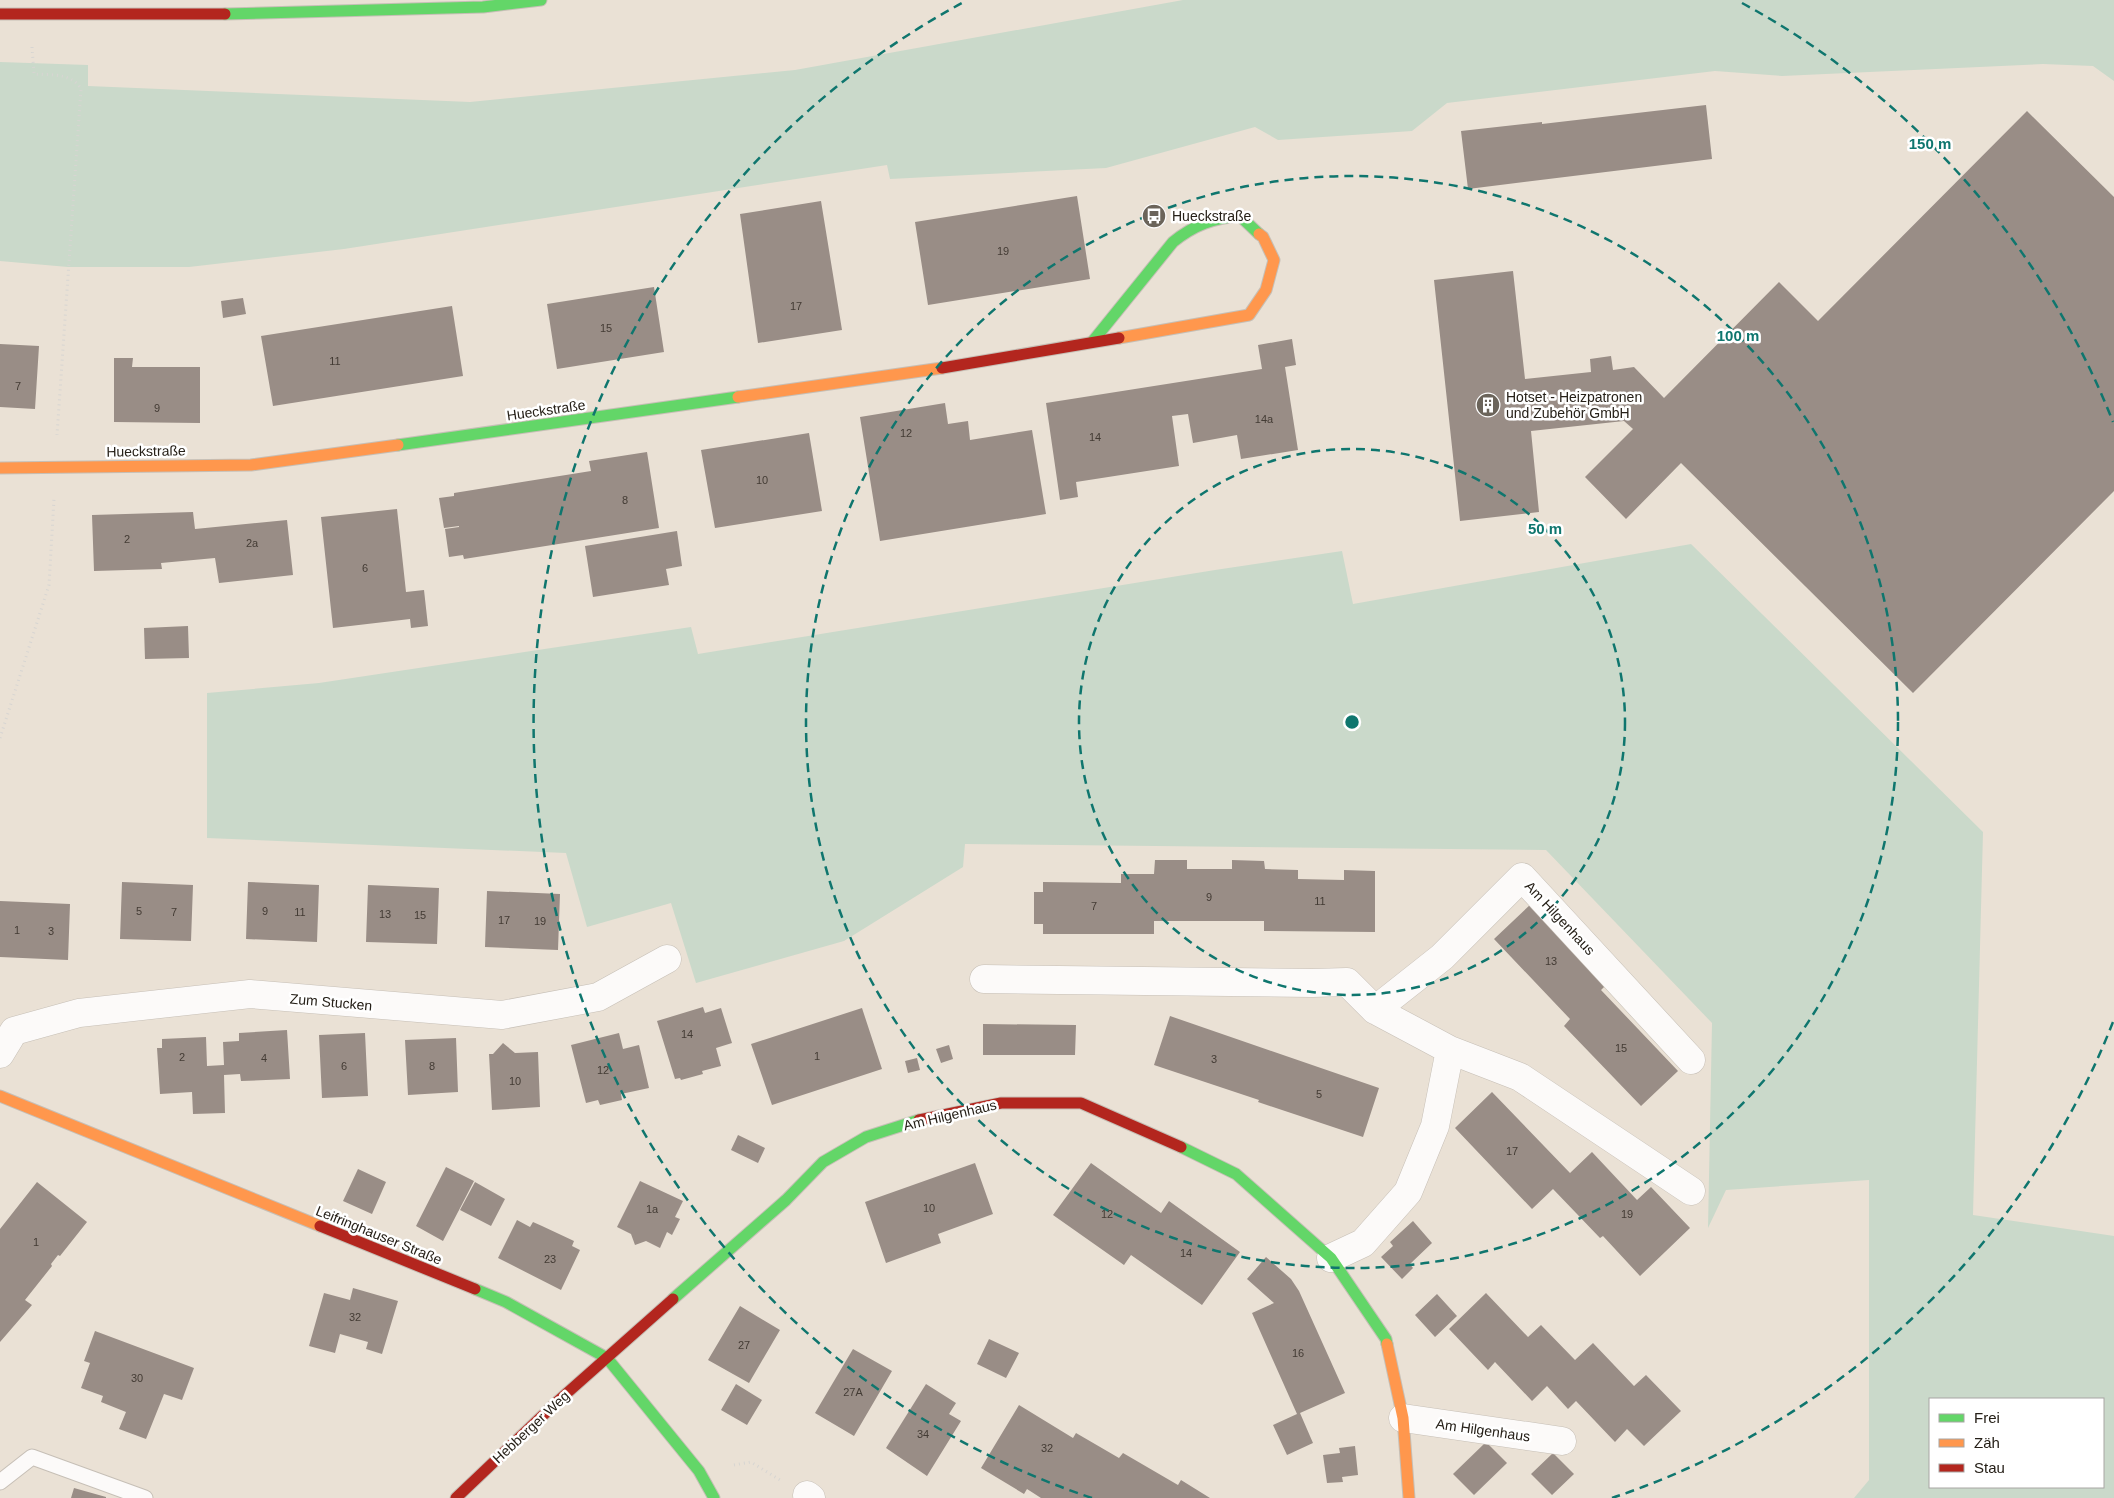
<svg xmlns="http://www.w3.org/2000/svg" width="2114" height="1498" viewBox="0 0 2114 1498" font-family="Helvetica,sans-serif">
<style>
.green{fill:#cad9ca;fill-rule:evenodd}
.building{fill:#998d86}
.lines{fill:none;stroke-linecap:round;stroke-linejoin:round}
.lane-casing{stroke:#c6bfb6;stroke-width:17}
.street-casing{stroke:#c6bfb6;stroke-width:29}
.fast-casing{stroke:#c6bfb6;stroke-width:13}
.slow-casing{stroke:#c6bfb6;stroke-width:13}
.jam-casing{stroke:#c6bfb6;stroke-width:13}
.path{stroke:#d7d5d2;stroke-width:3;stroke-dasharray:1 4;stroke-linecap:butt}
.lane{stroke:#fcfaf9;stroke-width:15}
.street{stroke:#fcfaf9;stroke-width:28}
.fast{stroke:#63d668;stroke-width:11}
.slow{stroke:#ff974d;stroke-width:11}
.jam{stroke:#b3261e;stroke-width:11}
.ring{fill:none;stroke:#0f766e;stroke-width:2.5;stroke-dasharray:9 6}
.labels{text-anchor:middle;dominant-baseline:central;stroke-width:5;stroke-linejoin:round;paint-order:stroke}
.number-label{font-size:11px;fill:#433b34}
.poi-label{font-size:14px;fill:#262018;stroke:#fff;text-anchor:start}
.street-label{font-size:14px;fill:#262018;stroke:#fff}
.centre{fill:#0f766e;stroke:#fff;stroke-width:2.5}
.ring-label{font-size:15px;text-anchor:middle;font-weight:bold;fill:#0f766e;stroke:#fff;stroke-width:5;stroke-linejoin:round;paint-order:stroke}
</style>
<rect width="100%" height="100%" fill="#eae1d5"/>
<!-- green -->
<path class="green" d="M1183,0H2114V81L2093,66L2043,64L1782,76L1715,71L1447,103L1412,131L1278,140L1255,127L1106,168L890,179L887,165L344,249L189,267H68L0,261V62L88,65V86L470,102L795,70Z
M1691,544L1983,832L1973,1215L2114,1236V1498H1854L1869,1480V1180L1726,1190L1708,1228L1712,1023L1546,850L965,844L963,867L844,941L696,983L671,903L587,927L566,853L207,838V693L319,683L691,627L698,654L1215,570L1342,551L1353,604ZM2103,1399V1487H1930V1399Z"/>
<!-- building -->
<path class="building" d="M1706,105L1712,159L1468,189L1461,131L1542,122V124Z
M2027,111L2114,197V491L1913,693L1681,463L1626,519L1585,477L1633,429L1624,421L1531,431L1539,512L1460,521L1434,280L1513,271L1525,379L1591,372L1590,359L1611,356L1613,370L1634,367L1664,398L1779,282L1818,321Z
M1077,196L1090,279L928,305L915,222Z
M821,201L842,330L758,343L740,214Z
M654,287L664,352L557,369L547,304Z
M243,298L246,314L223,318L221,301Z
M452,306L463,376L273,406L261,336Z
M1292,339L1296,365L1285,367L1298,450L1241,459L1237,435L1193,443L1188,414L1172,416L1179,466L1076,482L1078,497L1060,500L1046,403L1262,369L1258,345Z
M0,344L39,346L35,409L0,407Z
M114,358H133L132,367H200V423L114,422Z
M945,403L948,424L968,421L970,440L1032,430L1046,514L880,541L860,417Z
M809,433L822,511L715,528L701,450Z
M647,452L659,528L464,559L463,555L449,557L445,529L459,527V526L444,528L439,498L454,496V493L591,471L589,461Z
M397,509L406,592L424,590L428,626L411,628L410,619L333,628L321,517Z
M193,512L195,529L287,520L293,575L219,583L215,558L161,563L162,569L94,571L92,515Z
M677,531L682,566L666,569L669,585L593,597L585,546Z
M188,626L189,658L145,659L144,628Z
M1155,860H1187V869H1232V860L1264,861L1265,869L1298,870V879L1344,880V870L1375,871V932L1264,931V921H1154V934H1043V924H1034V892H1043V882L1121,883V874H1154Z
M122,882L193,885L191,941L120,939Z
M248,882L319,885L317,942L246,939Z
M368,885L439,888L437,944L366,942Z
M487,891L560,894L558,950L485,947Z
M0,901L70,904L68,960L0,957Z
M1531,904L1608,983L1601,990L1678,1071L1641,1106L1564,1026L1570,1019L1494,939Z
M703,1007L705,1013L721,1008L732,1043L716,1048L721,1066L702,1071L703,1074L681,1080L680,1078L675,1079L657,1021Z
M862,1008L882,1069L772,1105L751,1044Z
M1170,1016L1379,1088L1363,1137L1258,1102L1259,1100L1154,1065Z
M983,1024L1076,1025L1075,1055H983Z
M287,1030L290,1079L241,1081L240,1074L224,1075L225,1113L193,1114L192,1092L160,1094L157,1048H162V1039L206,1037L207,1066L224,1065L223,1042L239,1041V1033Z
M365,1033L368,1096L322,1098L319,1035Z
M619,1033L623,1049L639,1045L649,1088L621,1094L622,1100L600,1105L598,1100L586,1103L571,1045Z
M456,1038L458,1092L408,1095L405,1040Z
M503,1043L515,1053L538,1052L540,1107L492,1110L489,1054H493Z
M949,1045L953,1059L941,1063L936,1049Z
M917,1058L920,1070L908,1073L905,1061Z
M1492,1092L1570,1173L1592,1152L1637,1200L1651,1187L1690,1228L1640,1276L1603,1236L1600,1238L1553,1189L1532,1209L1455,1128Z
M738,1135L765,1148L758,1163L731,1150Z
M975,1163L993,1214L938,1234L941,1243L886,1263L865,1202Z
M1091,1163L1161,1213L1169,1201L1240,1252L1202,1305L1131,1255L1124,1265L1053,1215Z
M446,1167L474,1181L443,1241L416,1226Z
M358,1169L386,1182L372,1214L343,1201Z
M640,1181L683,1201L675,1217L680,1219L672,1235L667,1232L660,1248L646,1241L635,1245L631,1234L617,1227Z
M37,1182L87,1222L60,1256L58,1255L51,1264L52,1266L25,1300L32,1305L0,1342V1229Z
M475,1182L505,1199L491,1226L460,1210Z
M517,1220L530,1227L533,1222L542,1226L574,1241L572,1246L580,1250L561,1290L498,1258Z
M1413,1221L1432,1243L1410,1264L1413,1268L1402,1279L1381,1257L1393,1246L1390,1242Z
M1266,1257L1291,1279L1299,1291L1345,1393L1300,1413L1313,1443L1287,1455L1273,1425L1297,1414L1252,1313L1274,1303L1247,1279Z
M353,1288L398,1301L382,1354L366,1349L368,1342L340,1334L335,1353L309,1346L324,1293L350,1300Z
M1486,1293L1528,1337L1541,1325L1575,1360L1593,1343L1634,1386L1646,1375L1681,1411L1644,1446L1627,1429L1615,1442L1576,1401L1568,1409L1547,1386L1532,1401L1495,1362L1488,1370L1449,1329Z
M1437,1294L1457,1316L1435,1337L1415,1315Z
M740,1306L780,1330L749,1383L708,1360Z
M95,1331L194,1368L182,1400L164,1394L146,1439L119,1429L126,1412L101,1402L103,1396L81,1388L90,1363L84,1361Z
M989,1339L1019,1353L1006,1378L977,1364Z
M853,1349L892,1371L854,1436L815,1413Z
M736,1384L762,1400L747,1425L721,1410Z
M926,1384L956,1403L949,1414L961,1421L927,1476L886,1448Z
M1019,1405L1073,1438L1076,1433L1119,1458L1123,1453L1178,1485L1181,1480L1210,1498H1041L1027,1489L1024,1494L981,1468Z
M1486,1442L1507,1463L1474,1495L1453,1474Z
M1355,1446L1358,1475L1342,1477L1343,1482L1327,1483L1323,1455L1340,1453L1339,1448Z
M1553,1453L1574,1474L1552,1495L1531,1474Z
M74,1488L106,1497V1498H71Z"/>
<g class="lines">
<!-- lane casing -->
<g class="lane-casing">
<path id="lane" d="M0,1482L32,1457L145,1498"/>
</g>
<!-- street casing -->
<g class="street-casing">
<path id="street" d="M984,979L1312,983L1347,982L1375,1010L1450,1050L1435,1126L1408,1192L1363,1243L1331,1258
M1375,1010L1442,957L1522,877L1691,1060
M1450,1050L1520,1077L1691,1191
M0,1054L14,1031L79,1013L250,994L502,1015L598,997L667,959
M1403,1418L1562,1441
M807,1495L811,1498"/>
</g>
<!-- fast casing -->
<g class="fast-casing">
<path id="fast" d="M225,14L483,7L541,0
M1093,341L1173,242C1194,225 1213,218 1240,216L1259,234
M398,445L738,397
M1181,1147L1236,1174L1331,1258L1386,1339L1387,1344
M475,1289L506,1302L607,1358L699,1471L714,1498
M673,1299L786,1200L823,1162L866,1137L919,1120"/>
</g>
<!-- slow casing -->
<g class="slow-casing">
<path id="slow" d="M1119,338L1249,315L1266,290L1274,260L1263,237L1259,234
M738,397L942,368
M0,468L251,465L398,445
M0,1096L320,1226
M1387,1344L1403,1418L1409,1498"/>
</g>
<!-- jam casing -->
<g class="jam-casing">
<path id="jam" d="M0,14H225
M942,368L1119,338
M919,1120L1001,1103H1081L1181,1147
M320,1226L475,1289
M456,1498L558,1401L673,1299"/>
</g>
<!-- path -->
<path class="path" d="M32,47L34,74C51,75 72,73 81,89L57,435
M0,738L49,585L54,499
M734,1465L751,1462L780,1480"/>
<!-- lane -->
<use href="#lane" class="lane"/>
<!-- street -->
<use href="#street" class="street"/>
<!-- fast -->
<use href="#fast" class="fast"/>
<!-- slow -->
<use href="#slow" class="slow"/>
<!-- jam -->
<use href="#jam" class="jam"/>
</g>
<!-- distance rings -->
<g class="ring">
<circle cx="1352" cy="722" r="273"/>
<circle cx="1352" cy="722" r="546"/>
<path d="M2113 1022A818 818 0 0 1 1612 1498M1092 1498A818 818 0 0 1 962 3M1742 3A818 818 0 0 1 2113 422"/>
</g>
<!-- icons -->
<defs>
<g id="bus-disc" transform="scale(1.25)"><circle r="9.5" fill="#6b645a" stroke="#fff"/><path d="M-5-6H5V4H4V6H2V4H-2V6H-4V4H-5ZM-3.5-4V0h7V-4ZM-3.5 1.2v1.5H-2V1.2ZM2 1.2v1.5H3.5V1.2Z" fill="#fff"/></g>
<g id="building-disc" transform="scale(1.25)"><circle r="9.5" fill="#6b645a" stroke="#fff"/><path d="M-4-6H4V6H1V3H-1V6H-4ZM-2.5-4.3h1.7v1.8h-1.7ZM.8-4.3h1.7v1.8H.8ZM-2.5-1h1.7V.8h-1.7ZM.8-1h1.7V.8H.8Z" fill="#fff"/></g>
</defs>
<g fill-rule="evenodd">
<use href="#bus-disc" x="1154" y="216"/>
<use href="#building-disc" x="1488" y="405"/>
</g>
<g class="labels">
<!-- number labels -->
<g class="number-label">
<text x="1003" y="251">19</text>
<text x="796" y="306">17</text>
<text x="606" y="328">15</text>
<text x="335" y="361">11</text>
<text x="18" y="386">7</text>
<text x="157" y="408">9</text>
<text x="1264" y="419">14a</text>
<text x="906" y="433">12</text>
<text x="1095" y="437">14</text>
<text x="762" y="480">10</text>
<text x="625" y="500">8</text>
<text x="127" y="539">2</text>
<text x="252" y="543">2a</text>
<text x="365" y="568">6</text>
<text x="1209" y="897">9</text>
<text x="1320" y="901">11</text>
<text x="1094" y="906">7</text>
<text x="139" y="911">5</text>
<text x="265" y="911">9</text>
<text x="174" y="912">7</text>
<text x="300" y="912">11</text>
<text x="385" y="914">13</text>
<text x="420" y="915">15</text>
<text x="504" y="920">17</text>
<text x="540" y="921">19</text>
<text x="17" y="930">1</text>
<text x="51" y="931">3</text>
<text x="1551" y="961">13</text>
<text x="687" y="1034">14</text>
<text x="1621" y="1048">15</text>
<text x="817" y="1056">1</text>
<text x="182" y="1057">2</text>
<text x="264" y="1058">4</text>
<text x="1214" y="1059">3</text>
<text x="344" y="1066">6</text>
<text x="432" y="1066">8</text>
<text x="603" y="1070">12</text>
<text x="515" y="1081">10</text>
<text x="1319" y="1094">5</text>
<text x="1512" y="1151">17</text>
<text x="929" y="1208">10</text>
<text x="652" y="1209">1a</text>
<text x="1107" y="1214">12</text>
<text x="1627" y="1214">19</text>
<text x="36" y="1242">1</text>
<text x="1186" y="1253">14</text>
<text x="550" y="1259">23</text>
<text x="355" y="1317">32</text>
<text x="744" y="1345">27</text>
<text x="1298" y="1353">16</text>
<text x="137" y="1378">30</text>
<text x="853" y="1392">27A</text>
<text x="923" y="1434">34</text>
<text x="1047" y="1448">32</text>
</g>
<!-- poi labels -->
<g class="poi-label">
<text x="1172" y="216">Hueckstraße</text>
<text x="1506" y="397">Hotset - Heizpatronen<tspan x="1506" dy="16">und Zubehör GmbH</tspan></text>
</g>
<!-- street labels -->
<g class="street-label">
<text transform="translate(546 410) rotate(-8)">Hueckstraße</text>
<text transform="translate(146 451) rotate(-1)">Hueckstraße</text>
<text transform="translate(1560 918) rotate(47)">Am Hilgenhaus</text>
<text transform="translate(331 1002) rotate(5)">Zum Stucken</text>
<text transform="translate(950 1115) rotate(-13)">Am Hilgenhaus</text>
<text transform="translate(379 1235) rotate(22)">Leifringhauser Straße</text>
<text transform="translate(531 1427) rotate(-43)">Hebberger Weg</text>
<text transform="translate(1483 1430) rotate(8)">Am Hilgenhaus</text>
</g>
</g>
<circle cx="1352" cy="722" r="8" class="centre"/>
<g class="ring-label">
<text x="1930" y="149">150 m</text>
<text x="1738" y="341">100 m</text>
<text x="1545" y="534">50 m</text>
</g>
<!-- legend -->
<rect x="1929" y="1398" width="175" height="90" fill="#ffffff" stroke="#a8a6a3"/>
<rect x="1939" y="1414" width="25" height="8" fill="#63d668" stroke="#a8a6a3"/>
<text x="1974" y="1423" font-size="15" fill="#262018">Frei</text>
<rect x="1939" y="1439" width="25" height="8" fill="#ff974d" stroke="#a8a6a3"/>
<text x="1974" y="1448" font-size="15" fill="#262018">Zäh</text>
<rect x="1939" y="1464" width="25" height="8" fill="#b3261e" stroke="#a8a6a3"/>
<text x="1974" y="1473" font-size="15" fill="#262018">Stau</text>
</svg>
